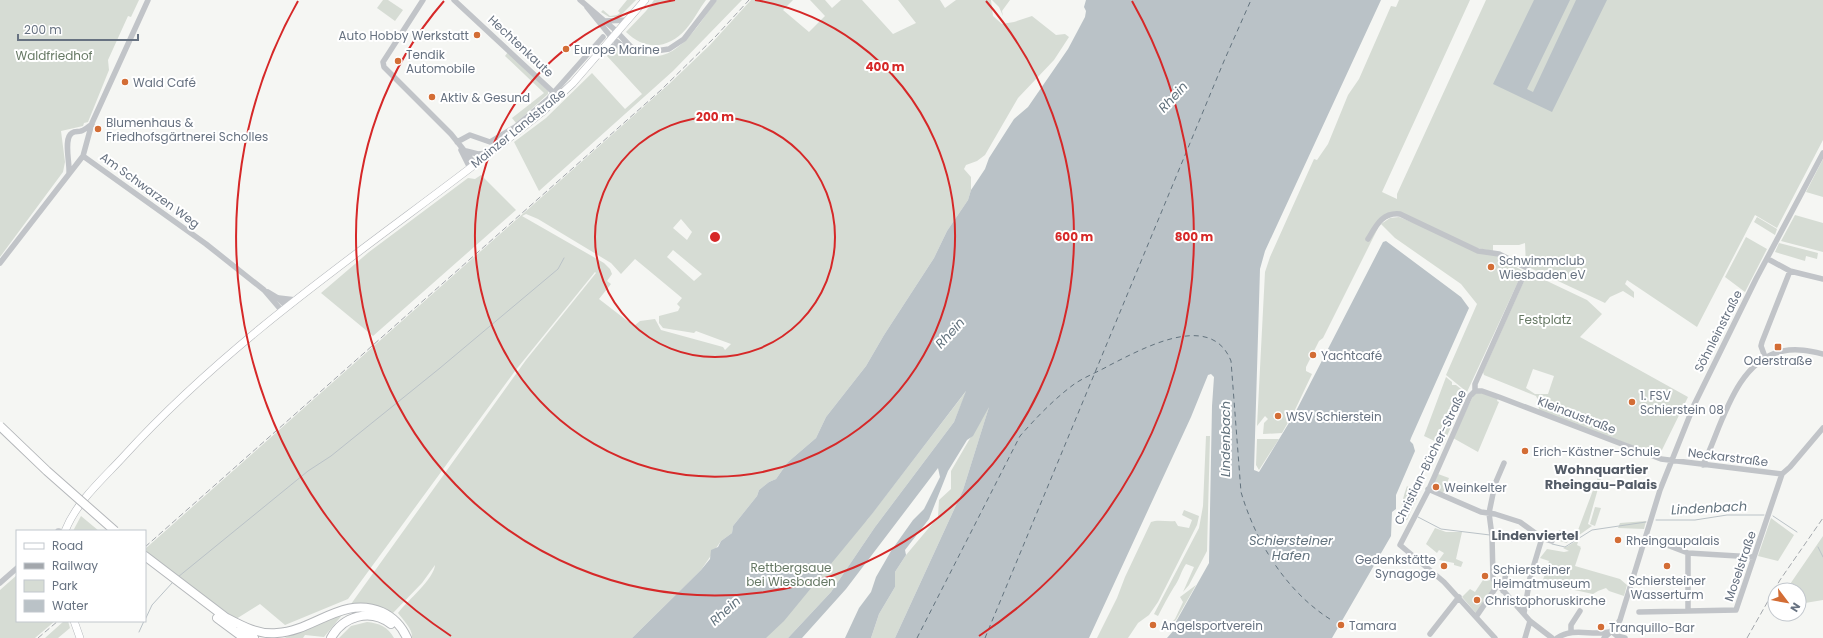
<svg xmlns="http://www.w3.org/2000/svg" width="1823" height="638" viewBox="0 0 1823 638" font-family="Poppins,sans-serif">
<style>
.green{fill:#d6dcd4;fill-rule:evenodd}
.water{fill:#bac2c7}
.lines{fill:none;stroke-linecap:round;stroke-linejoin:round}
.stream{stroke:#bac2c7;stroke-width:1}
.ferry{stroke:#63737e;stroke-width:1;stroke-dasharray:5 4;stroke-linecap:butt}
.major-casing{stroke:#b3b6ba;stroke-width:8}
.highway-casing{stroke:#b4b7ba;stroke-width:10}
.minor{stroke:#c1c4c8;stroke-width:5.5}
.major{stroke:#fff;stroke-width:7}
.highway{stroke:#fff;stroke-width:8}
.rail{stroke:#a3a7ac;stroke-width:1;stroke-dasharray:6 3;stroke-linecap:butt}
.highway-bridge-casing{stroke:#b4b7ba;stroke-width:10;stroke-linecap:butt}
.highway-bridge{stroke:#fff;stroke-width:8}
.ring{fill:none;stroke:#d62828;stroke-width:2}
.poi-dot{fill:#d36d35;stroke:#fff;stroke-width:1.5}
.labels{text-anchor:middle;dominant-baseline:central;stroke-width:4;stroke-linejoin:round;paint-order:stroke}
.poi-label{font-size:12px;fill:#677281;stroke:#fff;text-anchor:start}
.street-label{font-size:12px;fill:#677281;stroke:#fff}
.park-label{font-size:12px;fill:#677965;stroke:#fff}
.water-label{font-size:13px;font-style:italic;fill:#63737e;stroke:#fff}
.neighbourhood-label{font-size:13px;font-weight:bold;fill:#545c67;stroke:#fff}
.centre{fill:#d62828;stroke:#fff;stroke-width:2}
.ring-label{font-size:12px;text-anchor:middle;font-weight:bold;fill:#d62828;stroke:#fff;stroke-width:4;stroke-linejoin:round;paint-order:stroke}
</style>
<rect width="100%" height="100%" fill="#f5f6f3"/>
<!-- green -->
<path class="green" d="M0,0H139L131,17L128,16L108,60L109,70L88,122L84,123L83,126L61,131L65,162L63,172L0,257Z
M383,0H388L403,10L395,21L377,8Z
M627,0H636L619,17H609L601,12L603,10L610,16L617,15L620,13L618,11Z
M654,0H706C699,9 694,20 686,29C669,49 645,51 626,32L646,11Z
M717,0H742L673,71L539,191L514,142L546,118L592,73L625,109L642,94L607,56L615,47C625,49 634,54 645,56C680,62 699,22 717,0Z
M751,0H793L783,10L809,32L825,16L810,0H825L832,8L841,0H862L893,34L916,23L898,0H940L945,8L956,0H991L993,16L1002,24L1014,22L1032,16L1056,35L1065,34L1069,37L1054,60L1018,98L985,155L977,161L966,165L964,169L971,177V190L968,200L947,231L934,258L884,335L866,366L826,417L816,438L788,462L776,479L769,482L759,490L757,496L733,526L732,533L721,541L701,570L632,638H412C413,629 403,620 398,613C407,601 434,579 435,565L422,583L393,613L371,605L351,604L526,360L596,273L595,272L515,371L348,599L285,625L260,604L236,619L145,553V549L668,85L710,45ZM526,214L538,219L611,263L621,274L635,259L682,298L677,304L680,307L678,311L659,316V323L663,328L694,333L696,331L731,344L725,350L723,347L661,330L655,319L640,321L634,326L599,299L611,284L607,281L612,274L610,269L604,263L522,216ZM681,219L692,232L687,240L673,228ZM673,250L702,274L694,281L667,257Z
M992,0H1010L1002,11L1003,16L999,7Z
M1399,0H1470L1382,192L1397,199V194L1486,0H1823V140L1777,228L1755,215L1697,327L1627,280L1625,284L1634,292V298L1623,291L1610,297L1605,303L1526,266L1525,243L1519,245H1493V251L1477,248L1400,213L1377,223L1378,228L1323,338L1319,341L1306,367V371L1312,374L1294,412L1282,433L1263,434L1264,423L1268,419L1265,416L1257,426L1265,272L1270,257L1314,159L1317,160L1328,144L1348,95L1359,79L1391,6L1396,7Z
M508,52L548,91V94L516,123L512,118L544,93L505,56Z
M1823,159V197L1806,192Z
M481,175L516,210L373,336L321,293L369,252L468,178L475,179Z
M1795,215L1823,223V252L1781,241Z
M1399,217L1499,257L1523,271L1467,392L1446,375L1477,304L1461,284L1395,238L1381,224L1390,218Z
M1757,217L1777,229L1775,235L1754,222Z
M1746,237L1767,249L1745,292L1725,277Z
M1779,243L1818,253L1817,259L1806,256L1805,261L1775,252Z
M1528,272L1587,300L1602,314L1580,337L1688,397L1659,456L1539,410L1538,400L1536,396L1484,375L1483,372ZM1533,369L1554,376L1548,394H1535L1526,388Z
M1446,377L1452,382V385H1456L1466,393L1443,445L1424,436Z
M967,390L954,422L875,527L831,592L788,638H700L867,520Z
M1476,393H1481L1498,398L1497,401L1499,402L1478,452L1453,438L1473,396Z
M990,404L963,490L895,638H871L879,614L895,587V572L906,555L938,517L939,500L951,489V471Z
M1206,436H1210L1207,551L1189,585L1183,592L1194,567L1186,564C1181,571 1179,581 1174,587C1168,597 1163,606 1158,616L1154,614L1199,528L1203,506Z
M1257,439H1279L1259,470L1256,465Z
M1438,474L1449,478L1443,493L1431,489Z
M1598,477L1601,478L1588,524L1592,526L1575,538Z
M1407,486L1418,496L1407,520C1397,514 1404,495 1407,486Z
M1595,507L1601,508L1595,526L1590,524Z
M1184,510L1199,516L1197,525L1158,602L1149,615L1138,623L1128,638H1097L1117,598L1125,577L1151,522C1158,519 1167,522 1175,521L1178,526L1189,528L1192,520L1182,515Z
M81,516L99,531H73Z
M1771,518L1794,535L1778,561L1758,556Z
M1646,521L1644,529L1618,528L1620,523Z
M1435,528L1446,532H1462L1456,559L1463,562L1461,567L1454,565V563L1439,560L1444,553L1439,550L1437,553L1426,544Z
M1559,530L1572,535L1567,543L1556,540Z
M1823,536V600L1799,604V590H1786Z
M1579,539L1577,545L1581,547L1580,548H1581L1575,566L1620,579L1627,585L1624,596L1609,591L1606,588L1598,591L1593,594L1542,583L1549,561L1540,558L1547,549L1564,552L1569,551L1563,548L1568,546Z
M17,575V621H55L35,638H0V590Z
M1495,578H1504L1503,586L1498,584L1476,613L1462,597L1470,589L1475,592L1483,580L1487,581Z
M1196,585L1176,620L1170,624L1175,619L1183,602L1180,597Z
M343,614L324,637L305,635L303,638H284Z
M64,621H68L70,628L58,638H45Z
M367,622C379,623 388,627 394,638H339L351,626Z"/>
<!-- water -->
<path class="water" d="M1086,0H1381L1265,251L1260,269L1254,470L1259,472L1295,413L1383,242L1386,241L1461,297L1469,308L1411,438L1410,441L1413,444L1415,451L1396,495V509L1392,512L1391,536L1332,638H1167L1174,630L1173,627L1209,563L1212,406L1214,377L1211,374L1208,375L1191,417L1089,638H895L963,490L989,407L973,436L967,440L948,471L929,519L905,550L906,555L895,572V587L879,614L871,638H845L859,608L871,592L876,577L891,551L913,520L924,509L940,477L938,468L846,589L802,638H788L831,592L875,527L954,422L966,391L872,514L784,621L766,638H632L701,570L710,559L711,550L718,547L721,541L732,533L733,526L757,496L759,490L769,482L776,479L788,462L816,438L826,417L866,366L884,335L934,258L947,231L968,200L971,190L985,169L989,158L1014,119L1028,107L1068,49L1085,17L1086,11L1084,7Z
M1534,0H1570L1527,89L1533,92L1576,0H1607L1552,112L1493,84Z"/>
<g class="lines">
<!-- stream -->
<path class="stream" d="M1773,516L1797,532
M1418,517L1441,529L1490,535
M1656,520H1695L1727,515H1764
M1495,536L1512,541L1529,537L1540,539
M1552,544L1565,547L1592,530L1646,522
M1818,547L1823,557
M178,577L308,471L331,456L440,368L558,269L564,258
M145,620L152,605L173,582
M139,632L144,621"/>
<!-- ferry -->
<path class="ferry" d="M917,638L1020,436C1036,418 1053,400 1073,385C1084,377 1098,372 1110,365C1142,349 1211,310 1231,361L1241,492C1256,543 1287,593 1333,621
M985,638L1224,61L1251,0"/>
<!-- major casing -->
<g class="major-casing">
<path id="major" d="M65,531C77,501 103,479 124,456C246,322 401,226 541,113L573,83L645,0
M74,621L80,638"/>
</g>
<!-- highway casing -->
<g class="highway-casing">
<path id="highway" d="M145,556L229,620
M225,617C242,626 258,635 277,633C314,631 343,595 382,612C393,617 402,627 407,638
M217,618L244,638
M241,629L254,638
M331,638C343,616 370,608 391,624"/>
</g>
<!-- minor -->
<path class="minor" d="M423,0L383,62L384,67L451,134L475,164
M454,0L554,93
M580,0L614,29L632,48
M587,7L612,38L621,45L649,52L669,49L684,39L714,0
M605,21L628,20
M601,52L613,46L621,45
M457,142L470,135L490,142L515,127L548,99L603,37
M461,150L470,168
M466,151L478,154L488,153
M83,156L206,244L264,290L282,311
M69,173C70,163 63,138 72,133C75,131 78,132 81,131C85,130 89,126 92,124
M1368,239C1376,226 1382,212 1400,214L1478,251L1499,254L1527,268L1475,384V391L1470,396L1428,491L1400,545L1444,582L1495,638
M1768,259L1790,271L1823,279
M0,263L83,156L92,123L148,0
M268,292L278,298L287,307
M279,298L296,300
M1765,357L1761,346L1762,342L1790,271
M1475,391H1482L1499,397L1661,459L1782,474
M1504,463L1495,484L1489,513L1492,536L1493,579L1530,621L1552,638
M1703,465C1722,426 1735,361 1783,351C1797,348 1810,351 1823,354
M1428,489L1481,512L1495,514L1520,522L1542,538L1552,541
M58,531H59
M1646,537L1688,553L1754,557
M0,583L17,568
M1503,591L1506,572
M1688,611V553
M1639,612L1736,610L1782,474L1790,467L1823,428
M1524,613L1530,578L1542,538
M1476,617L1497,586
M1611,631L1617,636L1625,638
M1571,632V625L1580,611
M1430,634L1459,597
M1525,638L1530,621
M1557,638C1574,627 1591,636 1609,632
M1604,638L1615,628L1620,620L1660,490L1694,405L1756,279L1823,153"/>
<!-- major -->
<use href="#major" class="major"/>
<!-- highway -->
<use href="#highway" class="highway"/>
<!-- rail -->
<path class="rail" d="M145,547L661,90L716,36L749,0
M38,638L58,621
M1747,638L1780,580L1823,518"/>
<!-- highway-bridge casing -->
<g class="highway-bridge-casing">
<path id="highway-bridge" d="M0,426L47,471L115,531"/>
</g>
<!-- highway-bridge -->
<use href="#highway-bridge" class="highway-bridge"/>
</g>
<!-- distance rings -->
<g class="ring">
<circle cx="715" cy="237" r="120"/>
<path d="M755 0A240 240 0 1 1 675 0"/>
<path d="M986 1A359 359 0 1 1 444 1"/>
<path d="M451 636A479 479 0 0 1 298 1M1132 1A479 479 0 0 1 979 636"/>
</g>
<!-- markers -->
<g class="poi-dot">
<circle cx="477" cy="35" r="4"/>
<circle cx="566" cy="49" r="4"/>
<circle cx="398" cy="61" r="4"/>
<circle cx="125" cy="82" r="4"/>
<circle cx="432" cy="97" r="4"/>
<circle cx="98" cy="129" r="4"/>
<circle cx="1491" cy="267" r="4"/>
<rect x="1774" y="343" width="8" height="8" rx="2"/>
<circle cx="1313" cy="355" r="4"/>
<circle cx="1632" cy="402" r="4"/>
<circle cx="1278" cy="416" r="4"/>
<circle cx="1525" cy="451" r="4"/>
<circle cx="1436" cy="487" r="4"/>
<circle cx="1618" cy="540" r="4"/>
<circle cx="1444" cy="566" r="4"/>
<circle cx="1667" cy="566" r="4"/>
<circle cx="1485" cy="576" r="4"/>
<circle cx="1477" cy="600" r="4"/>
<circle cx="1153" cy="625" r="4"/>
<circle cx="1341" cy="625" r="4"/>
<circle cx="1601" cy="627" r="4"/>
</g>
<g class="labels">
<!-- poi labels -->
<g class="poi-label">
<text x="469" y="35" text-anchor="end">Auto Hobby Werkstatt</text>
<text x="574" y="49">Europe Marine</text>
<text x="406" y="54">Tendik<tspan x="406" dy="14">Automobile</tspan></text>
<text x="133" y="82">Wald Café</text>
<text x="440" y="97">Aktiv &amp; Gesund</text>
<text x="106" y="122">Blumenhaus &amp;<tspan x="106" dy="14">Friedhofsgärtnerei Scholles</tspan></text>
<text x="1499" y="260">Schwimmclub<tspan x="1499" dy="14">Wiesbaden eV</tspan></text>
<text x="1321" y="355">Yachtcafé</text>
<text x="1778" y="360" text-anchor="middle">Oderstraße</text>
<text x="1640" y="395">1. FSV<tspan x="1640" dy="14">Schierstein 08</tspan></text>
<text x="1286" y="416">WSV Schierstein</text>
<text x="1533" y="451">Erich-Kästner-Schule</text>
<text x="1444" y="487">Weinkelter</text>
<text x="1626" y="540">Rheingaupalais</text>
<text x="1436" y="559" text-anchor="end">Gedenkstätte<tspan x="1436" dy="14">Synagoge</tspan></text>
<text x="1493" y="569">Schiersteiner<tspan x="1493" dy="14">Heimatmuseum</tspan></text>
<text x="1667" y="580" text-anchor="middle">Schiersteiner<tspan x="1667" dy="14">Wasserturm</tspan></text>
<text x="1485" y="600">Christophoruskirche</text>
<text x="1161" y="625">Angelsportverein</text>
<text x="1349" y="625">Tamara</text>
<text x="1609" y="627">Tranquillo-Bar</text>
</g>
<!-- street labels -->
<g class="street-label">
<text transform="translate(521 46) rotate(43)">Hechtenkaute</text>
<text transform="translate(518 128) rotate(-39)">Mainzer Landstraße</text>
<text transform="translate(150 190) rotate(36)">Am Schwarzen Weg</text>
<text transform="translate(1718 331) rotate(-63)">Söhnleinstraße</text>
<text transform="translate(1577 415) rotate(21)">Kleinaustraße</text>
<text transform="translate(1430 457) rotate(-64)">Christian-Bücher-Straße</text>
<text transform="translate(1728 457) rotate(7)">Neckarstraße</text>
<text transform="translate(1740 566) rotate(-71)">Moselstraße</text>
</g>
<!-- park labels -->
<g class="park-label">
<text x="54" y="55">Waldfriedhof</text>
<text x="1545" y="319">Festplatz</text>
<text x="791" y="567">Rettbergsaue<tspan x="791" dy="14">bei Wiesbaden</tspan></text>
</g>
<!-- water labels -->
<g class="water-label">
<text transform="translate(1173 97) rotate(-47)">Rhein</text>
<text transform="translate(950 333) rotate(-47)">Rhein</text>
<text transform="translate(1225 439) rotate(-90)">Lindenbach</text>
<text transform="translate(1709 508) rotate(-3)">Lindenbach</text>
<text x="1291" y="540">Schiersteiner<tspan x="1291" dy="15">Hafen</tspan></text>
<text transform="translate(725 611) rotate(-42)">Rhein</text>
</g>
<!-- neighbourhood labels -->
<g class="neighbourhood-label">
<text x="1601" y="469">Wohnquartier<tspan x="1601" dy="15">Rheingau-Palais</tspan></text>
<text x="1535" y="535">Lindenviertel</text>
</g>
</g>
<circle cx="715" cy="237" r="6" class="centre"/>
<g class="ring-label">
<text x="885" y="71">400 m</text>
<text x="715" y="121">200 m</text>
<text x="1074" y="241">600 m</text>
<text x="1194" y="241">800 m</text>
</g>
<!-- legend -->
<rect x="16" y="530" width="130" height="92" fill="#ffffff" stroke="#c2c7cd"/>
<rect x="24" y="543" width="20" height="6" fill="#ffffff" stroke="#c2c7cd"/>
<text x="52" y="550" font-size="12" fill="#677281">Road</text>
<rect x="24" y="563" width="20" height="6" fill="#a3a7ac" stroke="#c2c7cd"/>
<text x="52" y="570" font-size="12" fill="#677281">Railway</text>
<rect x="24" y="580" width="20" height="12" fill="#d6dcd4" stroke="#c2c7cd"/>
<text x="52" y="590" font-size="12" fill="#677281">Park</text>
<rect x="24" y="600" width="20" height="12" fill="#bac2c7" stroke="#c2c7cd"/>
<text x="52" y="610" font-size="12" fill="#677281">Water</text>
<!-- north arrow -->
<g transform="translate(1787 602) rotate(122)"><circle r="19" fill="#ffffff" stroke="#c2c7cd"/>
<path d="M0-3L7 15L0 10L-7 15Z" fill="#d36d35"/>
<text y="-6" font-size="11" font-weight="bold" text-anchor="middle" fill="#677281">N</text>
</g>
<!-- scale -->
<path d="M18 34v6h120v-6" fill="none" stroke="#677281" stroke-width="2"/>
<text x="24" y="34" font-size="12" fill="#677281" stroke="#ffffff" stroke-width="3" paint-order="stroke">200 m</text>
</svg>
